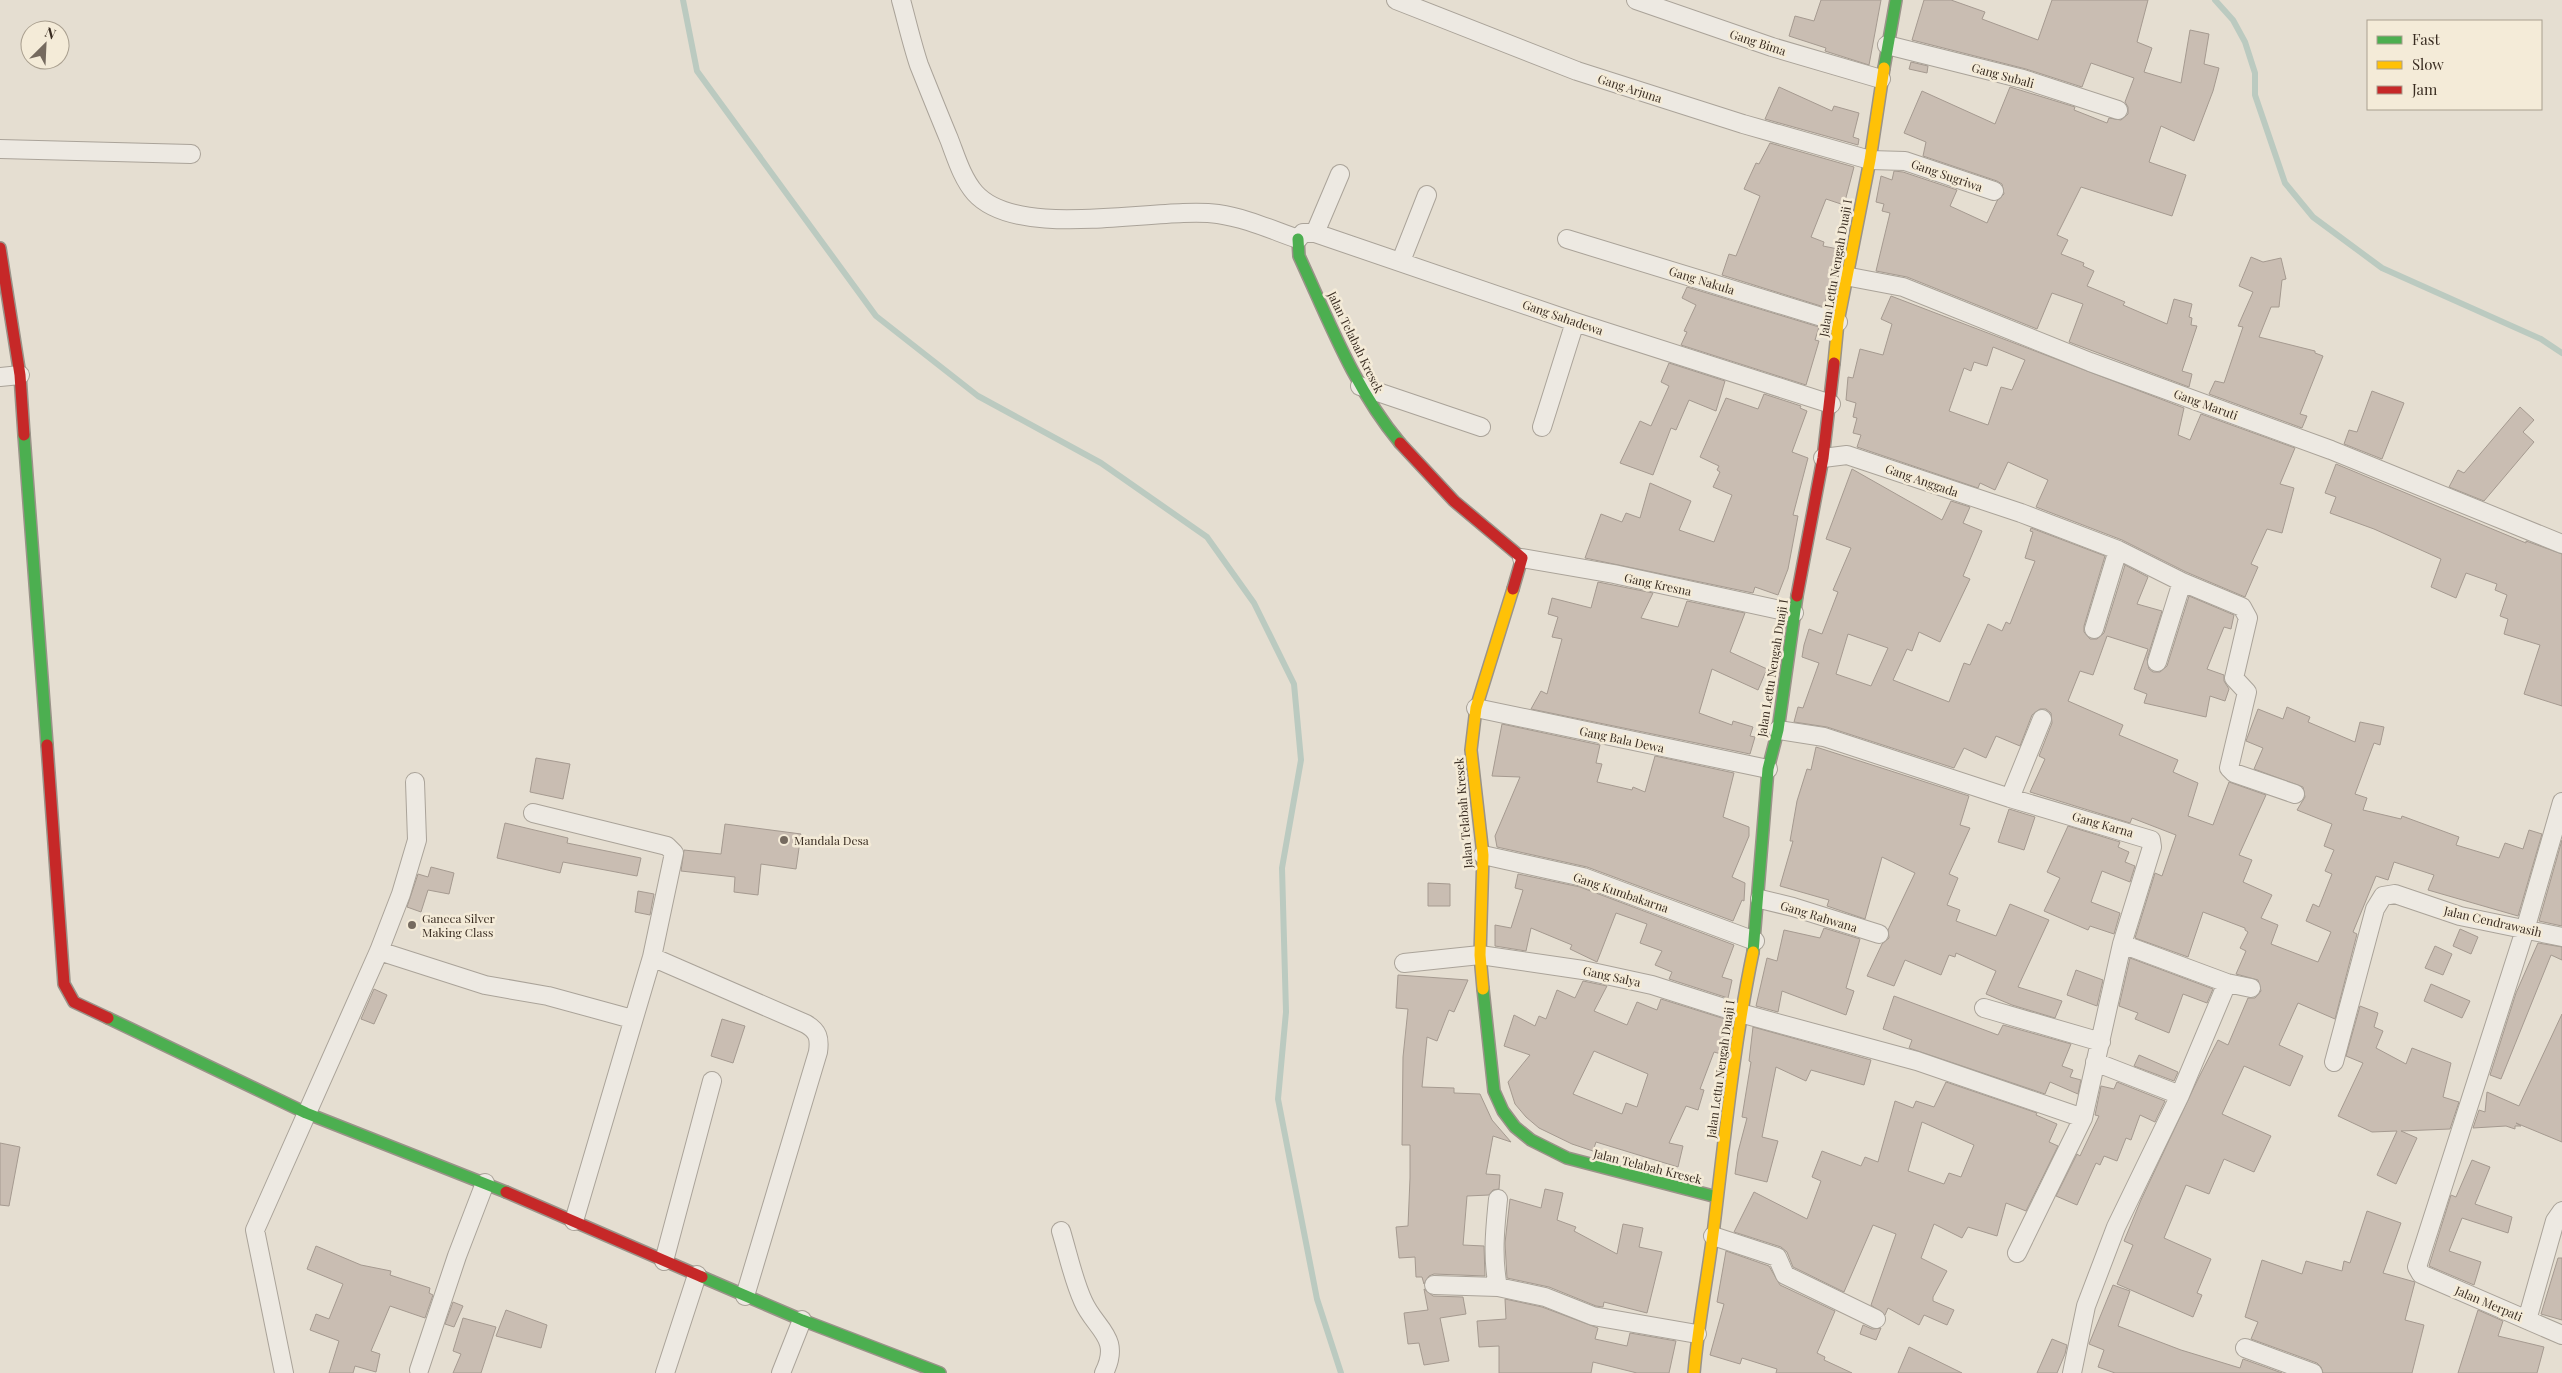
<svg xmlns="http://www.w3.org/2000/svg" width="2562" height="1373" viewBox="0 0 2562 1373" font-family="'Playfair Display',serif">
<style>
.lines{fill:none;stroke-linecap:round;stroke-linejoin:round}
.stream{stroke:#bbcac0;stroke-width:6}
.building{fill:#c9bdb2;stroke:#a59a90;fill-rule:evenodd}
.street-casing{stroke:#aaa399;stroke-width:20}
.fast-casing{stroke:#9a9389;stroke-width:14}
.slow-casing{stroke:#9a9389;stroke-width:14}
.jam-casing{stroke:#9a9389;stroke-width:14}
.street{stroke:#ede9e2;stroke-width:18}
.fast{stroke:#4caf50;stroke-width:11}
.slow{stroke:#ffc107;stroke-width:11}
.jam{stroke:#c62828;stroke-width:11}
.poi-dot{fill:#756a5f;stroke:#f4ebd8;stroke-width:2}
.labels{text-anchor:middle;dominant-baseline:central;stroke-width:5;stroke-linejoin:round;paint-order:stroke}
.street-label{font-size:12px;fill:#392c21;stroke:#f4ebd8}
.poi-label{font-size:12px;fill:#392c21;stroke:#f4ebd8;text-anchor:start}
</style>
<rect width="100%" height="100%" fill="#e5ded1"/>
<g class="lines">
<!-- stream -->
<path class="stream" d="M683,0L697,71L876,316L978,396L1101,463L1207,537L1254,603L1294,684L1301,760L1282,868L1286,1012L1278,1099L1317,1299L1341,1373
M2215,0L2233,20L2245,42L2255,73V95L2285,183L2313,217L2382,268L2541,339L2562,353"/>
</g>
<!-- building -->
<path class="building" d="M1821,0H1881L1869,65L1825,51L1826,48L1789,36L1795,16L1814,21Z
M1924,0H1951L1985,12L1982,19L2038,40L2052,0H2148L2137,42L2152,48L2144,72L2181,83L2190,30L2209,34L2204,64L2219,68L2213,91L2194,141L2161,126L2149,162L2186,175L2172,216L2081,187L2057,235L2068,240L2061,254L2084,263L2083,266L2094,271L2087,286L2125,302L2123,305L2167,324L2174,299L2192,304L2189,317L2192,318L2191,325L2197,326L2182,371L2192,374L2189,387L2069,342L2083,304L2052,293L2037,329L1907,277L1876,271L1890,213L1882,211L1884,204L1876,202L1881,176L1892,180L1894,171L1903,172L1957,190L1950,206L1987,223L1997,201L2004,194L2002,184L1997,181L1923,156L1926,142L1904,133L1922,91L1995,124L2010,87L2075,107L2074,110L2107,123L2109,118L2121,120L2128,114V107L2125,102L2134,78L2091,63L2082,87L2026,69L1912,40Z
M1911,62L1928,66L1927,73L1909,69Z
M1779,87L1832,111L1834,106L1859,113L1853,137L1859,139L1858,145L1765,119Z
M1770,143L1854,167L1844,205L1826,199L1811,237L1824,242L1823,246L1838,249L1824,307L1722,275L1729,254L1736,256L1760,196L1744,189L1756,163L1759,164Z
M2251,257L2263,262L2281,258L2286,279L2282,280L2279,307H2271L2259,337L2315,351V353L2323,356L2300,414L2307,416L2302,428L2209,394L2215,381L2224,383L2243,327L2238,326L2253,292L2239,286Z
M1687,287L1819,327L1815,340L1819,341L1806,385L1681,345L1687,332L1684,331L1696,305L1682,298Z
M1891,296L2184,408L2178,435L2190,440L2201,414L2295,448L2280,484L2294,488L2282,533L2267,529L2251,564L2258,567L2245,597L2186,572L2122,540L2036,507L2048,480L2008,462L1995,490L1980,483L1978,488L1857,447L1861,435L1853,433L1857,418L1853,417L1856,403L1846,400L1848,377L1853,378L1860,349L1883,355L1892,324L1881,319ZM1993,347L2025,360L2012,390L2001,387L1988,425L1949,411L1964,368L1971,371L1974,362L1987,366Z
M1669,363L1725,381L1716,411L1689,400L1676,430L1671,428L1653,475L1620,463L1640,421L1651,426L1669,386L1661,382Z
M2372,391L2404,403L2382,459L2344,444L2349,430L2357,432Z
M1764,394L1801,406L1800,408L1807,411L1792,452L1808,458L1793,515L1798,516L1788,569L1778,595L1755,587L1753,593L1585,558L1601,514L1622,522L1626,513L1640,518L1650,483L1691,501L1679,530L1714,542L1732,495L1713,487L1720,472L1717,470L1719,466L1700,457L1726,398L1758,409Z
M2520,407L2534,420L2523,432L2534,442L2484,501L2449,487L2458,470L2464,473Z
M2336,464L2526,543V541L2562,554V706L2524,694L2540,645L2504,634L2508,619L2500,616L2507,595L2495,590L2497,584L2466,573L2456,598L2431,587L2441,559L2374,529L2330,513L2336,497L2325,493Z
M1852,469L1942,520L1951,501L1970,507L1963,523L1982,531L1963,576L1970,579L1940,642L1919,632L1912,651L1907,649L1893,680L1949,702L1964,663L1970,665L1988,624L2002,631L2006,622L2010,624L2035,561L2025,558L2033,532L2030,531L2031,528L2105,556L2084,626V632L2090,639H2097L2104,633L2125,565L2148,577L2137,604L2162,611L2147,659L2149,669L2153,672H2160L2167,666L2189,596L2234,615L2231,629L2224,627L2207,669L2224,675V681L2229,689L2225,701L2210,696L2206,717L2144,703L2147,694L2134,689L2148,649L2107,636L2093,675L2080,671L2068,701L2123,725L2119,735L2178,760L2173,772L2198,783L2188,816L2213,825L2229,782L2266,795L2239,855L2252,860L2243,882L2272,895L2261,918L2278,925L2271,944L2318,962L2331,932L2306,921L2313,904L2319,907L2332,874L2325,871L2334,850L2324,846L2332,824L2297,810L2305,797L2303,787L2254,769L2263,748L2246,741L2258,709L2283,719L2287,707L2310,717L2308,722L2355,742L2360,722L2384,727L2380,745L2374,743L2355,794L2367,798L2363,810L2401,819L2402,816L2459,837L2456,845L2499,858L2505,843L2523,849L2529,830L2542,834L2518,916L2428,890L2434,875L2394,862L2388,880L2376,876L2353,932L2357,934L2335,1019L2298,1003L2279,1045L2303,1056L2290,1086L2244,1066L2222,1114L2271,1136L2254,1172L2224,1159L2209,1194L2186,1185L2164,1238L2211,1259L2197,1293L2202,1295L2193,1317L2117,1284L2133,1245L2124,1241L2141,1200L2197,1081L2218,1040L2228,1045L2248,998H2255L2261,991L2258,980L2236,974L2246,951L2240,948L2248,932L2245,930V928L2203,912L2188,957L2135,938L2155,873L2162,876L2176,835L2132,818L2130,823L2030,792L2045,759L2039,756L2052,723L2051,713L2046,709H2040L2032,715L2020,746L1996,736L1986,758L1964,748L1954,768L1827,727L1794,722L1798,707L1803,708L1819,663L1802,657L1804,645L1809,629L1822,634L1838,592L1833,590L1851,548L1826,539ZM1848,634L1888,648L1871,686L1836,674Z
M1598,582L1653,593L1641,618L1678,627L1687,601L1745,613L1730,652L1767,669L1758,690L1712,669L1699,713L1732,725L1733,721L1753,727L1750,736L1755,737L1750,754L1531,709L1541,691L1547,694L1562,639L1552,637L1558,617L1548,614L1552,598L1591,608Z
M1502,724L1600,745L1596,763L1602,764L1597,782L1632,790L1633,787L1645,792L1655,756L1734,773L1723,817L1749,827V836L1732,877L1745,883L1744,901L1742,900L1733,921L1587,867L1497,847L1495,836L1520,777L1492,776Z
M1816,747L1969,796L1960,825L1970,828L1949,874L1958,878L1947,905L1960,910L1956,921L1996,936L2010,904L2049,920L2018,987L2062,1001L2055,1018L2012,1005L1986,994L1996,971L1956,953L1955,957L1949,955L1941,975L1905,960L1894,986L1867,976L1882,944L1889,938L1888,930L1915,873L1882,857L1865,919L1827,906L1829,900L1780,886L1793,841H1790L1797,801L1807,769L1811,770Z
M536,758L570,764L563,799L530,792Z
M2009,809L2035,817L2024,850L1998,842Z
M505,823L568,838L567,843L641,858L637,876L563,862L560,873L497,858Z
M725,824L801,834L796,869L761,864L758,895L734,892L735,877L681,871L684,850L721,854Z
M2068,826L2120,842L2118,847L2129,852L2125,862L2135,866L2130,882L2102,871L2091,902L2120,913L2114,934L2090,926L2088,930L2044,911L2060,878L2047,872Z
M2562,840V926L2539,921Z
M431,867L454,873L449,894L428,890L421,912L407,907L418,874L428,877Z
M1518,874L1580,887L1734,945L1722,977L1732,980L1728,998L1669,979L1672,972L1655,965L1662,951L1640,943L1647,924L1616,913L1597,962L1570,949L1572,945L1531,928L1526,951L1495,946V925L1511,928L1523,890L1515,888Z
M1428,883L1450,884V906H1428Z
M638,891L654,894L650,915L635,912Z
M1824,928L1860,939L1846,988L1854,991L1846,1015L1782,991L1778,1012L1756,1006L1767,958L1777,961L1784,930L1820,938Z
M2460,929L2478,937L2471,954L2453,946Z
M2538,943L2562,947V960L2551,955L2501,1079L2490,1075L2516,993Z
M2435,946L2452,954L2443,975L2425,968Z
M2130,958L2213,989L2207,1003L2183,994L2169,1033L2135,1019L2138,1013L2119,1006Z
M2076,970L2103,980L2097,1006L2067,995Z
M1398,975L1468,980L1454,1012L1449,1010L1437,1041L1427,1037L1422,1087L1454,1088V1093L1480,1094L1492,1120L1511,1142L1493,1136L1486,1174L1500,1175L1499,1189L1493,1190L1489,1195L1467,1196L1463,1245L1484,1246L1485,1276L1434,1274L1429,1276L1424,1284L1422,1277H1416L1415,1257L1399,1258L1396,1227L1408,1226L1410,1178V1145H1402L1403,1057L1408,1009L1396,1008Z
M1583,981L1607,986L1594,1011L1627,1025L1637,1002L1657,1010L1661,999L1725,1019L1721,1054L1714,1052L1700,1089L1704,1090L1698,1110L1686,1106L1669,1143L1683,1146L1678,1167L1596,1142L1593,1151L1572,1144L1539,1128L1526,1117L1515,1104L1508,1082L1530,1055L1504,1046L1514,1015L1535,1026L1539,1016L1546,1019L1557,990L1575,998ZM1594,1051L1648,1074L1637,1107L1626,1103L1622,1114L1573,1094Z
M2431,984L2470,1001L2462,1018L2424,1001Z
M374,989L387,995L374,1024L361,1019Z
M1894,996L1998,1035L2003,1025L2071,1044L2062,1066L2073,1070L2070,1077L2081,1080L2078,1094L2050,1082L2045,1094L1909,1048L1912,1040L1883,1029Z
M2360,1006L2378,1013L2374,1027L2383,1031L2376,1048L2406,1064L2412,1048L2451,1063L2443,1097L2459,1102L2450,1129L2401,1131L2417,1138L2396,1184L2377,1175L2397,1131L2372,1132L2338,1116L2363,1063L2346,1056Z
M2562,1014V1142L2516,1123L2521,1126H2515V1129L2506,1126L2473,1128L2479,1110L2485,1112L2487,1092L2519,1106Z
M722,1019L745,1026L733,1063L711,1056Z
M1753,1027L1871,1060L1864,1085L1811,1070L1806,1081L1776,1067L1762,1137L1778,1141L1767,1182L1735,1174L1738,1152L1747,1118L1742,1117L1751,1062L1749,1061Z
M2139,1055L2178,1072L2174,1081L2134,1066Z
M1946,1082L2037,1113L2036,1115L2057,1124L2049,1142L2058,1146L2026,1211L2006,1203L1997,1236L1968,1227L1962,1238L1934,1224L1921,1258L1947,1271L1933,1297V1301L1954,1310L1947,1325L1924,1315L1919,1325L1888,1308L1885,1315L1871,1305L1896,1234L1873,1225L1844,1292L1793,1267L1787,1252L1781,1247L1734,1232L1754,1192L1807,1219L1821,1181L1812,1177L1822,1151L1861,1166L1865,1157L1878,1162L1895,1101L1913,1108L1916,1101L1934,1107ZM1922,1122L1974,1145L1961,1177L1949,1173L1944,1184L1908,1171Z
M2117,1082L2165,1101L2155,1122L2140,1115L2131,1140L2126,1138L2117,1161L2104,1156L2100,1165L2096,1163L2077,1205L2056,1196L2077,1154L2080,1156L2099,1116L2095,1115L2101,1086L2114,1089Z
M0,1143L20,1147L9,1206L0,1205Z
M2472,1160L2490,1167L2475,1204L2512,1217L2508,1233L2462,1218L2449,1251L2481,1262L2474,1285L2429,1266L2451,1195L2456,1197Z
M1545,1189L1563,1193L1557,1220L1576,1227L1574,1231L1617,1254L1623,1224L1643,1228L1639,1247L1662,1252L1647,1313L1604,1302L1603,1307L1596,1306L1549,1287L1507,1278L1505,1243L1510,1199L1541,1208Z
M2367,1211L2401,1223L2383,1273L2415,1282L2405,1320L2424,1325L2412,1373H2323L2321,1367L2317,1363L2251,1339L2258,1322L2245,1317L2262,1260L2302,1274L2306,1261L2342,1271L2344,1261L2350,1263Z
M316,1246L361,1265L391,1271L390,1275L430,1288L429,1293L433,1295L425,1318L390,1306L371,1351L380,1354L376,1372L355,1366L353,1373H329L339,1341L310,1330L316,1314L329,1319L343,1284L307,1269Z
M1726,1251L1769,1266L1780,1285L1835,1311L1817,1353L1825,1357L1824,1360L1852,1373H1776L1777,1369L1742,1358L1740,1364L1710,1355L1724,1304L1717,1302Z
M2558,1258H2562V1320L2541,1314Z
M2113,1285L2130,1291L2118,1326L2181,1350L2240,1368L2243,1359L2282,1373H2115L2098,1367L2104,1350L2089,1344Z
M1424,1289L1433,1296L1463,1297L1466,1314L1440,1318L1449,1361L1424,1365L1419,1343L1408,1344L1404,1313L1428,1310Z
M1505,1299L1542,1307L1598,1328L1595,1339L1627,1346L1630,1333L1676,1341L1669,1373H1637L1593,1362L1591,1373H1499V1346L1479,1347L1477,1321L1506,1319Z
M453,1302L463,1306L454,1327L445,1324Z
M506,1310L547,1325L541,1348L496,1336Z
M2478,1310L2503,1321L2498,1336L2544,1347L2537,1373H2458Z
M463,1318L496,1327L481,1373H453L461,1354L453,1351Z
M1863,1325L1872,1329L1881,1328L1876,1340L1860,1334Z
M2052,1339L2067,1345L2065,1354L2057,1373H2037Z
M1909,1347L1962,1373H1898Z"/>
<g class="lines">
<!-- street casing -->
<g class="street-casing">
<path id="street" d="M901,0C907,22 912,44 919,65C929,90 939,115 949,139C956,157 962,178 975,193C1019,242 1159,206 1218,214C1246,218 1272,230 1298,239L1303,233H1315L1575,322L1831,404
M1396,0L1577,71L1743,124L1870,160L1905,161L1994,191
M1636,0L1772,47L1881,79
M1887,45L2023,79L2118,110
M0,149L191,154
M1315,233L1340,174
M1567,239L1838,322
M1401,261L1427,195
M1845,276L1903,287L2090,362L2331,450L2562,544
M0,377L20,375
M1360,386L1481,427
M1542,427L1575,322
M1823,458L1847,455L2021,513L2118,550L2182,582L2242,607L2248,618L2234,678L2247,692L2229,768L2234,773L2295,794
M1522,558L1614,574L1794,613
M2094,629L2118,550
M2157,662L2182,582
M1476,708L1768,769
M1778,730L1824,737L2010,798L2151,840L2152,847L2122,944L2083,1118L2017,1253
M2010,798L2042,719
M2562,802L2525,930L2417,1267L2421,1274L2562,1335
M533,813L667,846L674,853L652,957L574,1221
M1483,855L1583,877L1755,941
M1760,899L1793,907L1879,934
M2122,944L2227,983L2251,988
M379,951L485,985L548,996L632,1019
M652,957L806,1024C818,1031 820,1038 818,1052L745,1296
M1404,963L1480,955L1583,970L1652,985L1740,1013L1917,1061L2083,1118
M1984,1008L2101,1042
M2095,1062L2180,1095
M2334,1062L2375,909L2383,896L2395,894L2460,916L2562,937
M1498,1199C1495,1229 1492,1257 1498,1287
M1061,1231C1068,1254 1073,1279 1083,1301C1095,1329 1122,1337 1104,1373
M1713,1236L1777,1257L1785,1275L1876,1319
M664,1261L712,1081
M1434,1285L1498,1287L1545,1297L1593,1316L1697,1334
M2527,1320L2555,1221L2562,1211
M2245,1348L2313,1373
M419,1370L457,1256L485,1183
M284,1373L255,1230L379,951L401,894L417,840L415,782
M665,1373L697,1275
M781,1373L802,1320
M2072,1373L2086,1306L2116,1227L2180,1095L2227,983"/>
</g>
<!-- fast casing -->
<g class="fast-casing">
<path id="fast" d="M1884,68L1896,0
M1298,239L1299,256C1329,321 1354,388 1400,443
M24,435L47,745
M1753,952L1768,769L1778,730L1797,596
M1483,989L1494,1091L1503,1111L1515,1127L1531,1140L1567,1158L1717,1197
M108,1018L306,1113L506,1192
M702,1277L802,1320L940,1373"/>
</g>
<!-- slow casing -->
<g class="slow-casing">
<path id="slow" d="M1834,363L1838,322L1870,160L1884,68
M1483,989L1480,955L1483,855L1471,750L1476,708L1513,589
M1694,1373C1698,1324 1708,1276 1714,1226C1725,1135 1734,1043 1753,952"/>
</g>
<!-- jam casing -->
<g class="jam-casing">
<path id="jam" d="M0,248L20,375L24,435
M1400,443L1454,501L1522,558L1513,589
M1797,596L1823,458L1834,363
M47,745L64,984L74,1002L108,1018
M506,1192L702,1277"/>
</g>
<!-- street -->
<use href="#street" class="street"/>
<!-- fast -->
<use href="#fast" class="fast"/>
<!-- slow -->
<use href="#slow" class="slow"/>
<!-- jam -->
<use href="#jam" class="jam"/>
</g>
<!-- markers -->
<g class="poi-dot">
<circle cx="784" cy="840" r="5"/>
<circle cx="412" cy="925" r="5"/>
</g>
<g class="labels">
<!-- street labels -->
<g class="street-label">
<text transform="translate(1758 42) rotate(18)">Gang Bima</text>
<text transform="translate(2003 75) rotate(15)">Gang Subali</text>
<text transform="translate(1630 88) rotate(18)">Gang Arjuna</text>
<text transform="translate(1947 175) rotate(19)">Gang Sugriwa</text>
<text transform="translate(1835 268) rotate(-80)">Jalan Lettu Nengah Duaji I</text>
<text transform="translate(1702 280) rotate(17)">Gang Nakula</text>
<text transform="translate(1563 317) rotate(19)">Gang Sahadewa</text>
<text transform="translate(1356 342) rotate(64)">Jalan Telabah Kresek</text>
<text transform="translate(2206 404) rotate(20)">Gang Maruti</text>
<text transform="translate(1922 480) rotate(19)">Gang Anggada</text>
<text transform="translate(1658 584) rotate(12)">Gang Kresna</text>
<text transform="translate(1772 668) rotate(-81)">Jalan Lettu Nengah Duaji I</text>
<text transform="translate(1622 739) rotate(12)">Gang Bala Dewa</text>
<text transform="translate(1463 813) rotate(-95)">Jalan Telabah Kresek</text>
<text transform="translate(2103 824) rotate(16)">Gang Karna</text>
<text transform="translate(1621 892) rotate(19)">Gang Kumbakarna</text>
<text transform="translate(1819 916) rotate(17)">Gang Rahwana</text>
<text transform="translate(2493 921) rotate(13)">Jalan Cendrawasih</text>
<text transform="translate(1612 976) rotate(12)">Gang Salya</text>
<text transform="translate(1720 1069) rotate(-82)">Jalan Lettu Nengah Duaji I</text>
<text transform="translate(1648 1166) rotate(14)">Jalan Telabah Kresek</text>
<text transform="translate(2489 1303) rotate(23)">Jalan Merpati</text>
</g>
<!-- poi labels -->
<g class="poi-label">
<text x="794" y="840">Mandala Desa</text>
<text x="422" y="918">Ganeca Silver<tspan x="422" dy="14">Making Class</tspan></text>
</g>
</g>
<!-- legend -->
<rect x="2367" y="20" width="175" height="90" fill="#f4ebd8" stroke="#a99f8f"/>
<rect x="2377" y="36" width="25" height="8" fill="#4caf50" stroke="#a99f8f"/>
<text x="2412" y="45" font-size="15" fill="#392c21">Fast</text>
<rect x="2377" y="61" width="25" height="8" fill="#ffc107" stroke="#a99f8f"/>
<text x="2412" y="70" font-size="15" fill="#392c21">Slow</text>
<rect x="2377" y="86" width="25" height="8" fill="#c62828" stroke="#a99f8f"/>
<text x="2412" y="95" font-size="15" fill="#392c21">Jam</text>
<!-- north arrow -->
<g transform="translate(45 45) rotate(24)"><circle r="24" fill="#f4ebd8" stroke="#a99f8f"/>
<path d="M0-4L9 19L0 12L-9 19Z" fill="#756a5f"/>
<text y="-8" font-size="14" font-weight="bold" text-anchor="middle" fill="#392c21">N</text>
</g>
</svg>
